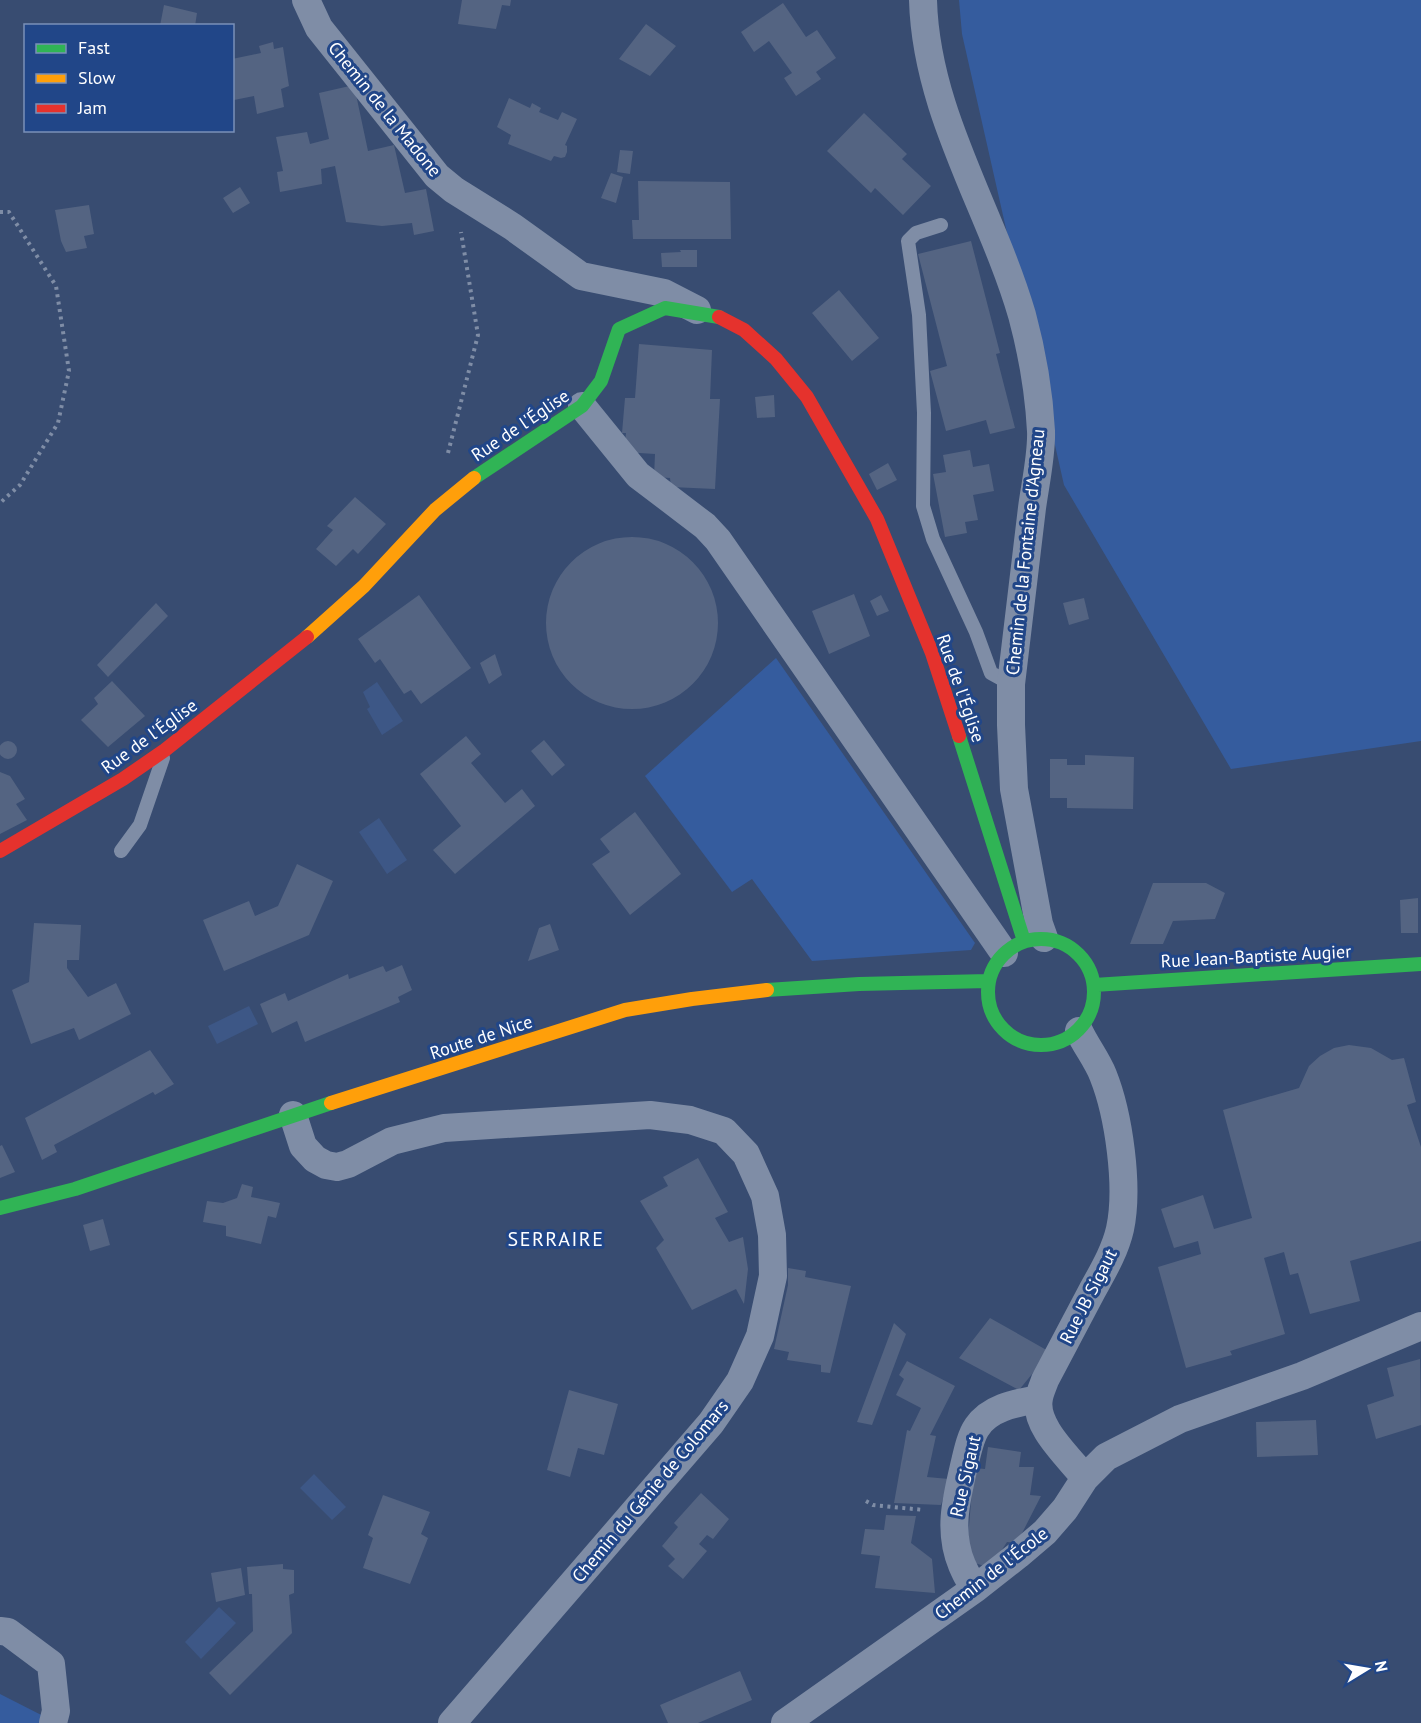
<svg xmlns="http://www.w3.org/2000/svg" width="1421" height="1723" viewBox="0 0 1421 1723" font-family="'PT Sans',sans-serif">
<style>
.green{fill:#355c9e}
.water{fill:#3d5786}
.building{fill:#546482}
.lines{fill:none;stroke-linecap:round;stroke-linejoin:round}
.path{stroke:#7f8da6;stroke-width:4;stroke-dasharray:3 4.5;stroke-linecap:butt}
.lane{stroke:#7f8da6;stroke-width:14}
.street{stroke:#7f8da6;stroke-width:28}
.fast{stroke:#30b455;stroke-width:14}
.slow{stroke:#ff9f0a;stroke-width:14}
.jam{stroke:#e5322d;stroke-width:14}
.labels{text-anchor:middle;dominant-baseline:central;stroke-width:6;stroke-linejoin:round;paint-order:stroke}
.street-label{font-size:18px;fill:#fff;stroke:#214688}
.neighbourhood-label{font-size:20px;letter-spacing:1.5px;fill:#fff;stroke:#214688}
</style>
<rect width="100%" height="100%" fill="#384c71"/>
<!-- green -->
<path class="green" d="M959,0H1421V741L1231,769L1064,485L962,34Z
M776,658L975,943L971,950L812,961L752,879L732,892L645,776Z
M0,1694L57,1723H0Z"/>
<!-- water -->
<path class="water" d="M377,682L403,721L382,735L367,709L370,707L363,692Z
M379,818L407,860L387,874L359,832Z
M249,1006L258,1024L217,1044L208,1026Z
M314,1474L346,1507L332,1520L300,1488Z
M219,1607L236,1623L201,1659L185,1642Z"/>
<!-- building -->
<path class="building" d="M462,0H511L510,6L502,5L496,29L458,24Z
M783,3L806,37L817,30L836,58L816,72L821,79L796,96L784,78L792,73L769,41L754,52L741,32Z
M164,5L197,13L195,26H160Z
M646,24L676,46L650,76L619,59Z
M273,42L274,49L283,47L289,86L281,89L284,107L257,114L254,96L234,100L232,59L261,53L259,46Z
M354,85L368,151L394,145L405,193L426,189L434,231L414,235L412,223L382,226L346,222L335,166L321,169L322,184L280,192L277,172L283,171L276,137L307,132L310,144L329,139L319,93Z
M509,98L530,108L532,103L541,108L539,112L558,120L562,112L577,119L565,145L567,146V152L565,157L561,158L554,156L551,161L508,144L511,135L497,127Z
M864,113L907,154L902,159L931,186L903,215L875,188L871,193L827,151Z
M620,150L633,151L630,174L617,172Z
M611,173L623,177L616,203L601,198Z
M638,181L730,182L731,239H633L632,220H639Z
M240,187L250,203L233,213L223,198Z
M89,205L94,234L84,236L87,248L66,252L61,241L55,210Z
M971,241L1000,353L996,354L1015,428L990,434L986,420L946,431L930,371L947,366L918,254Z
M680,250H697V267H662L661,253L681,252Z
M839,290L879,338L852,361L812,313Z
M639,344L712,350L710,399H720L715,489L671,487L670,478L654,477L655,454L624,452L626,433H622L625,398H635Z
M774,395L775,417L757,418L755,397Z
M970,450L973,467L989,464L994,491L973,495L978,520L965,522L967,533L945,537L933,474L946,472L943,455Z
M888,463L897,480L877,490L869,474Z
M355,497L386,524L358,554L353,549L336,566L316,549L333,530L327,526Z
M546 623a86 86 0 1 1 172 0a86 86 0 1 1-172 0Z
M854,594L870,636L829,654L812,611Z
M419,595L471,668L421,704L411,690L404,694L380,659L375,663L358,639Z
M881,595L889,611L877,616L870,601Z
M1084,598L1089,619L1069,625L1063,603Z
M156,603L168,616L108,677L97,665Z
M495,654L502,675L489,684L480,663Z
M112,681L145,716L108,747L81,720L98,704L94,698Z
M466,736L481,754L471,763L505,803L522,789L535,806L455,874L433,850L461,826L420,774Z
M544,740L565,765L552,776L531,751Z
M-1 750a9 9 0 1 1 18 0a9 9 0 1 1-18 0Z
M1085,755L1134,757L1133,809L1067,808V798H1050V759H1067V765H1085Z
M0,772L10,776L25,799L16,804L27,820L0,834Z
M635,812L681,874L630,915L592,864L610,852L600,839Z
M297,864L333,881L309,935L224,971L203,920L249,901L255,916L278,906Z
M1153,883H1206L1225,893L1215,919L1173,921L1163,944H1130Z
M1418,898V933H1401L1400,900Z
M34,923L81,925L79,960H67V968L88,997L116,983L131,1014L79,1040L74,1028L31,1044L12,990L29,982Z
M550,924L559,950L528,961L539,928Z
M402,965L412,990L398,997L400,1002L305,1042L297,1021L272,1033L260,1004L285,993L288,1001L348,974L349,979L383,966L386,972Z
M1349,1045L1371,1048L1392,1060L1404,1058L1416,1102L1407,1105L1421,1147V1241L1350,1261L1360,1301L1310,1314L1298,1273L1290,1275L1284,1252L1264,1258L1285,1334L1230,1351L1232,1355L1186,1368L1158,1267L1201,1254L1198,1241L1174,1248L1161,1209L1203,1195L1214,1229L1252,1218L1223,1110L1299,1088L1309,1066L1320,1056L1334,1048Z
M150,1050L174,1084L155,1095L153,1092L54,1145L57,1152L42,1160L25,1118Z
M2,1145L15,1172L0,1178V1146Z
M698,1158L728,1212L715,1218L729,1242L743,1237L748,1269L744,1304L736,1289L692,1310L656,1248L664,1240L640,1201L668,1186L663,1177Z
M242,1184L253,1187L251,1197L280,1203L276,1218L268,1216L261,1244L226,1236V1226L203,1222L207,1201L223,1203L237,1198Z
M103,1219L110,1245L90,1251L83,1225Z
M788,1268L806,1271L805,1277L851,1286L830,1373L821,1372V1365L787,1360L789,1352L774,1349L788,1285Z
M990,1318L1050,1352L1019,1390L959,1358Z
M894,1323L906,1334L872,1425L857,1422Z
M1420,1359L1421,1425L1376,1439L1367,1405L1394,1396L1387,1368Z
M907,1361L955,1386L930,1435L936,1436L927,1477L949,1479L941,1505L894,1503L907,1430L910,1431L921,1408L896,1395L904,1379L899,1375Z
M569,1390L618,1404L604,1455L578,1448L570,1477L547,1470Z
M1316,1420L1318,1455L1257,1457L1256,1422Z
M988,1447L1021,1452L1019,1467H1034L1030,1495L1041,1496L1017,1543L1007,1542L990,1568L966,1560L974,1468L985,1469Z
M701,1493L729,1519L713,1539L707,1535L699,1544L707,1551L683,1579L668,1566L675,1559L662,1546L678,1527L674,1523Z
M383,1495L430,1512L421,1534L428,1538L410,1584L363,1568L373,1538L368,1535Z
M886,1515L916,1516L911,1543L932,1559L935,1593L875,1588L880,1556L861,1554L865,1529L884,1530Z
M283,1564V1569L294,1570V1593L289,1595L292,1633L230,1695L209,1673L253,1631L252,1594H249L247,1567Z
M241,1568L245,1595L216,1602L211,1573Z
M740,1671L752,1700L698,1723H668L660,1705Z"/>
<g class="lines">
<!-- path -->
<path class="path" d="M0,212H9L56,286L69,371L58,423L20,485L0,503
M448,453L478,335L461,232
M866,1501L873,1505L924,1510"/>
<!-- lane -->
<path class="lane" d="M941,225L916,233L908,241L919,315L924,413L923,506L933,539L976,632L991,673L1011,684
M121,851L140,825L163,758"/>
<!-- street -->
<path class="street" d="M306,0L319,28L437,176L454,190L513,227L581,276L664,293L697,310
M923,0C926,113 991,209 1022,315C1032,352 1039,393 1041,431C1042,454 1035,485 1032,508C1025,567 1018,626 1011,684V725L1014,789L1039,924L1044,938
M582,406L638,475L705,526L718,540L1004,953
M1079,1031C1086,1046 1097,1060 1103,1075C1119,1115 1129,1187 1120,1229C1115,1251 1103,1271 1092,1291C1076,1321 1061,1350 1045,1380C1043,1386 1040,1392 1039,1398C1033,1426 1069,1457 1085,1478
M293,1115L303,1146L315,1159L326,1165L337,1167L348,1164L392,1141L444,1128L650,1115L690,1120L724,1131L746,1154L765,1196L772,1235L773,1276L760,1336L740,1381L711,1423L452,1723
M976,1588C969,1581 966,1574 962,1565C948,1532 956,1500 964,1466C967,1454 970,1437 977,1427C990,1407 1017,1403 1038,1399
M0,1631L8,1632L51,1664L56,1711L53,1723
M785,1723L976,1588L1018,1555L1045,1532L1065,1509L1085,1478L1106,1457L1180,1419L1302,1376L1421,1326"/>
<!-- fast -->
<path class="fast" d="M474,478L582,406L601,381L619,329L665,308L719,317
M959,736L1024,941
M988 992a53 53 0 1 1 106 0a53 53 0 1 1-106 0Z
M1094,985L1421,964
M767,990L859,984L988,981
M0,1208L75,1189L331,1103"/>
<!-- slow -->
<path class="slow" d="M307,637L364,586L435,510L474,478
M331,1103L625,1010L692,999L767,990"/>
<!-- jam -->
<path class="jam" d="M719,317L744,330L776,359L807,397L877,519L932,653L959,736
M0,851L123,779L165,750L307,637"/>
</g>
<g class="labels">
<!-- street labels -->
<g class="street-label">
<text transform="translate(385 109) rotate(51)">Chemin de la Madone</text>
<text transform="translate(520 425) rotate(-34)">Rue de l'Église</text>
<text transform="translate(1025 552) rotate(-84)">Chemin de la Fontaine d'Agneau</text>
<text transform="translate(961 688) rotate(71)">Rue de l'Église</text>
<text transform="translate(149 736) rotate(-36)">Rue de l'Église</text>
<text transform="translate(1256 956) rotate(-3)">Rue Jean-Baptiste Augier</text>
<text transform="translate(481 1037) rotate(-18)">Route de Nice</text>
<text transform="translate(1088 1296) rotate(-63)">Rue JB Sigaut</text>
<text transform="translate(965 1476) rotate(-77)">Rue Sigaut</text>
<text transform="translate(650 1491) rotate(-50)">Chemin du Génie de Colomars</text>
<text transform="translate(991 1573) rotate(-38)">Chemin de l'École</text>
</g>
<!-- neighbourhood labels -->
<g class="neighbourhood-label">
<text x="556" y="1239">SERRAIRE</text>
</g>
</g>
<!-- legend -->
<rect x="24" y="24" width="210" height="108" fill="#214688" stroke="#7a90b8" stroke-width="1.5"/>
<rect x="36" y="44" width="30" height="9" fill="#30b455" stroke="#7a90b8" stroke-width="1.5"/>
<text x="78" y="54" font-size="18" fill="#ffffff">Fast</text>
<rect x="36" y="74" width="30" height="9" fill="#ff9f0a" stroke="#7a90b8" stroke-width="1.5"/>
<text x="78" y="84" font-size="18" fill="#ffffff">Slow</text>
<rect x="36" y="104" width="30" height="9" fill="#e5322d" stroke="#7a90b8" stroke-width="1.5"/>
<text x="78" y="114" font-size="18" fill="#ffffff">Jam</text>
<!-- north arrow -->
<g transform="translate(1367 1669) rotate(79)" stroke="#214688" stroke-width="4.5" paint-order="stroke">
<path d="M0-4.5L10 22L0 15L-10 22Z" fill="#ffffff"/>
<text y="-9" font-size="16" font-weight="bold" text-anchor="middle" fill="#ffffff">N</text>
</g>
</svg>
